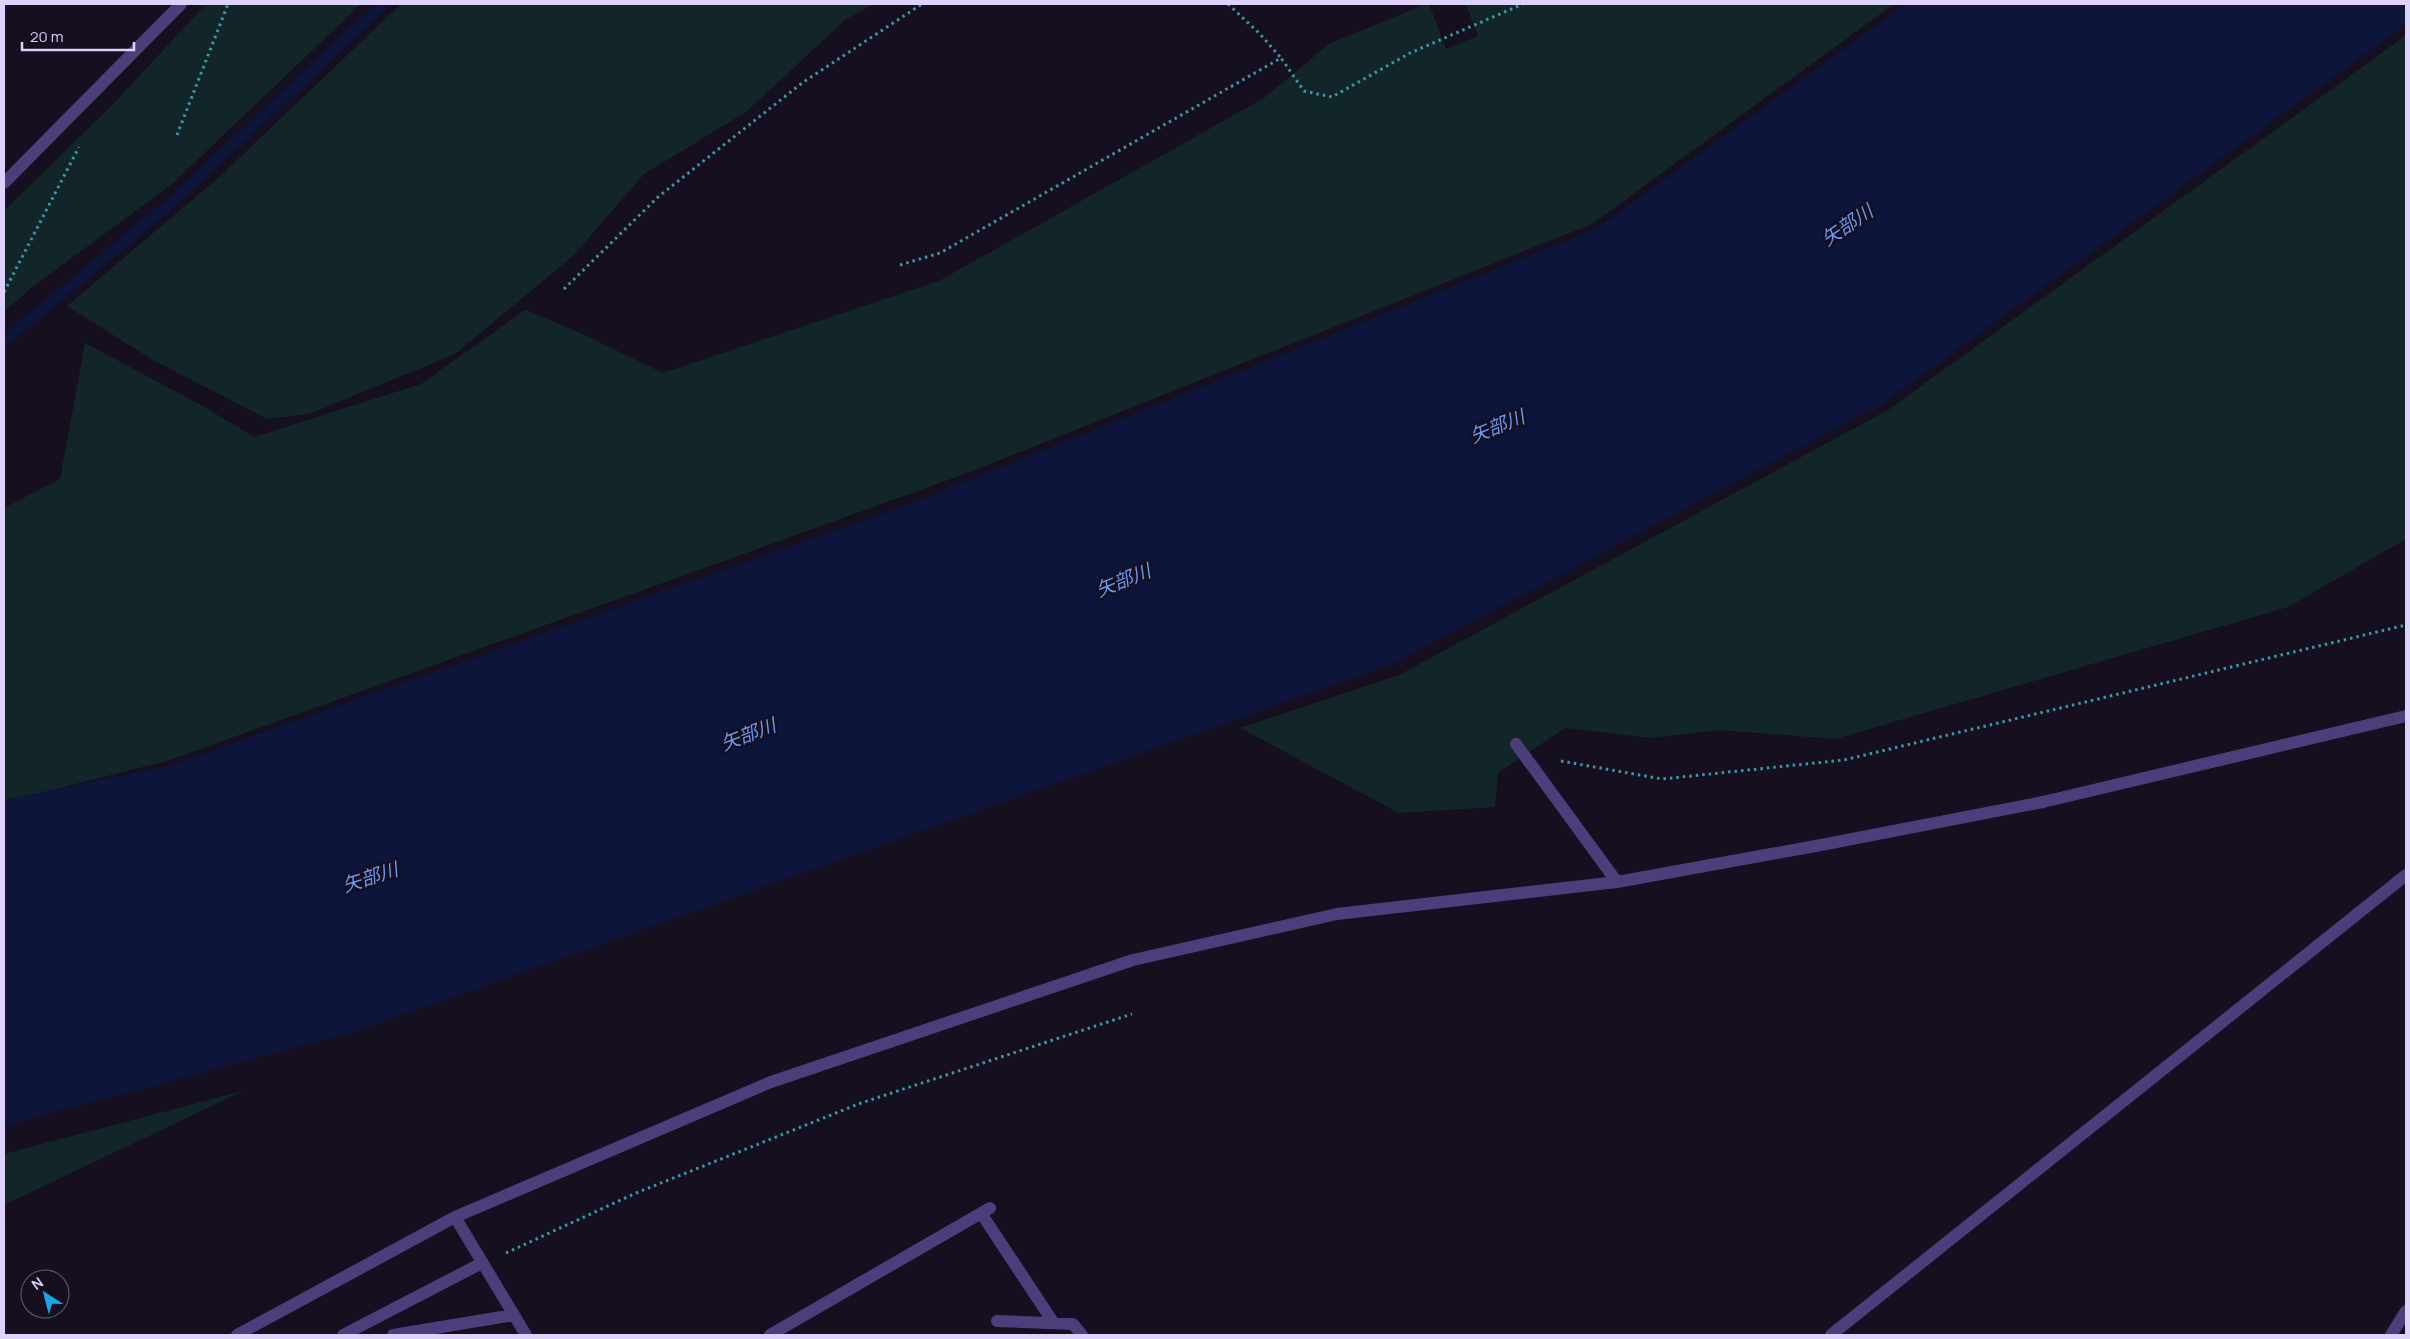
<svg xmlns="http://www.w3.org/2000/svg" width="2410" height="1339" viewBox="0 0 2410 1339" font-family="Manrope,'Noto Sans JP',sans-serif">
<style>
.green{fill:#122629}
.water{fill:#0d153a}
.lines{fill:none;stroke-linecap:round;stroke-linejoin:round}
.stream{stroke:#0d153a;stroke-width:11}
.path{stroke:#3899a8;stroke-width:3;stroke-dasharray:2.5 4;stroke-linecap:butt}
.minor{stroke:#4c3e7b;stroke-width:12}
.labels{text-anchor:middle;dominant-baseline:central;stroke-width:5;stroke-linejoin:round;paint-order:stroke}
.water-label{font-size:19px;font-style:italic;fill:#6998f2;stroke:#150f20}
</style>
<rect width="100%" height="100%" fill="#150f20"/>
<!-- green -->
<path class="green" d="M206,4H361L173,183L30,289L4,312V211L115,102Z
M401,4H874L845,20L746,112L644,174L574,255L455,354L309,414L267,419L153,360L67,306L217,179Z
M1426,4H1429L1446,49L1478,36L1466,4H1894L1592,224L970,472L699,570L167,761L4,802V508L60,479L85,343L201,405L254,437L421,384L525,310L574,330L663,373L939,281L1264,98L1329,44Z
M2406,33V539L2288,607L1835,739L1719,730L1651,738L1565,728L1498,773L1495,807L1399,813L1240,728L1399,675L1888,410L2401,39Z
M243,1091L4,1205V1154Z"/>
<!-- water -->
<path class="water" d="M1906,4H2406V21L2397,31L1882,404L1393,664L355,1032L4,1126V800L168,766L904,506L1596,229Z"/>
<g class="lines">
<!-- stream -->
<path class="stream" d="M4,341L166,207L384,4"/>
<!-- path -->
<path class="path" d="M1228,4L1260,34L1281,58
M177,135L228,4
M900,265L940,253L1281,58L1304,91L1332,97L1410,53L1523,4
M564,289L658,197L802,83L922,4
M4,292L79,147
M1561,761L1662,779L1844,760L2406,625
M506,1253L636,1193L861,1103L1132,1014"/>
<!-- minor -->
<path class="minor" d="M4,183L181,4
M1516,744L1617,882
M981,1213L1053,1322
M455,1217L526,1335
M997,1321L1073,1324L1082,1335
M237,1335L455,1217L771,1082L1133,960L1337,914L1617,882L1821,845L2043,802L2406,716
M343,1335L482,1263
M393,1335L514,1315
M770,1335L990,1208
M1831,1335L2406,875
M2391,1335L2406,1311"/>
</g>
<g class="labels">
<!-- water labels -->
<g class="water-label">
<text transform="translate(1847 225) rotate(-34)">矢部川</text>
<text transform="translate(1497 426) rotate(-22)">矢部川</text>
<text transform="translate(1123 580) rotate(-22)">矢部川</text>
<text transform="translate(748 734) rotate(-21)">矢部川</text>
<text transform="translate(370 877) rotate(-18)">矢部川</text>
</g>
</g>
<!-- border -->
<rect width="2410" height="1339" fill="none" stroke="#ded2fb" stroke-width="10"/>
<!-- north arrow -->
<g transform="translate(45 1294) rotate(324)"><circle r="24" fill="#150f20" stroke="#655d78"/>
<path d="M0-4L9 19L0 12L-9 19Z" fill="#14a7e5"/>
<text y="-8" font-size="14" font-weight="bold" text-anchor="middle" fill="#ded2fb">N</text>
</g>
<!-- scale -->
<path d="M22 42v8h112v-8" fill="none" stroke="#ded2fb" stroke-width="2.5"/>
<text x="30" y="42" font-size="15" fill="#ded2fb" stroke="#150f20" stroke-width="4" paint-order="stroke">20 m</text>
</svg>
